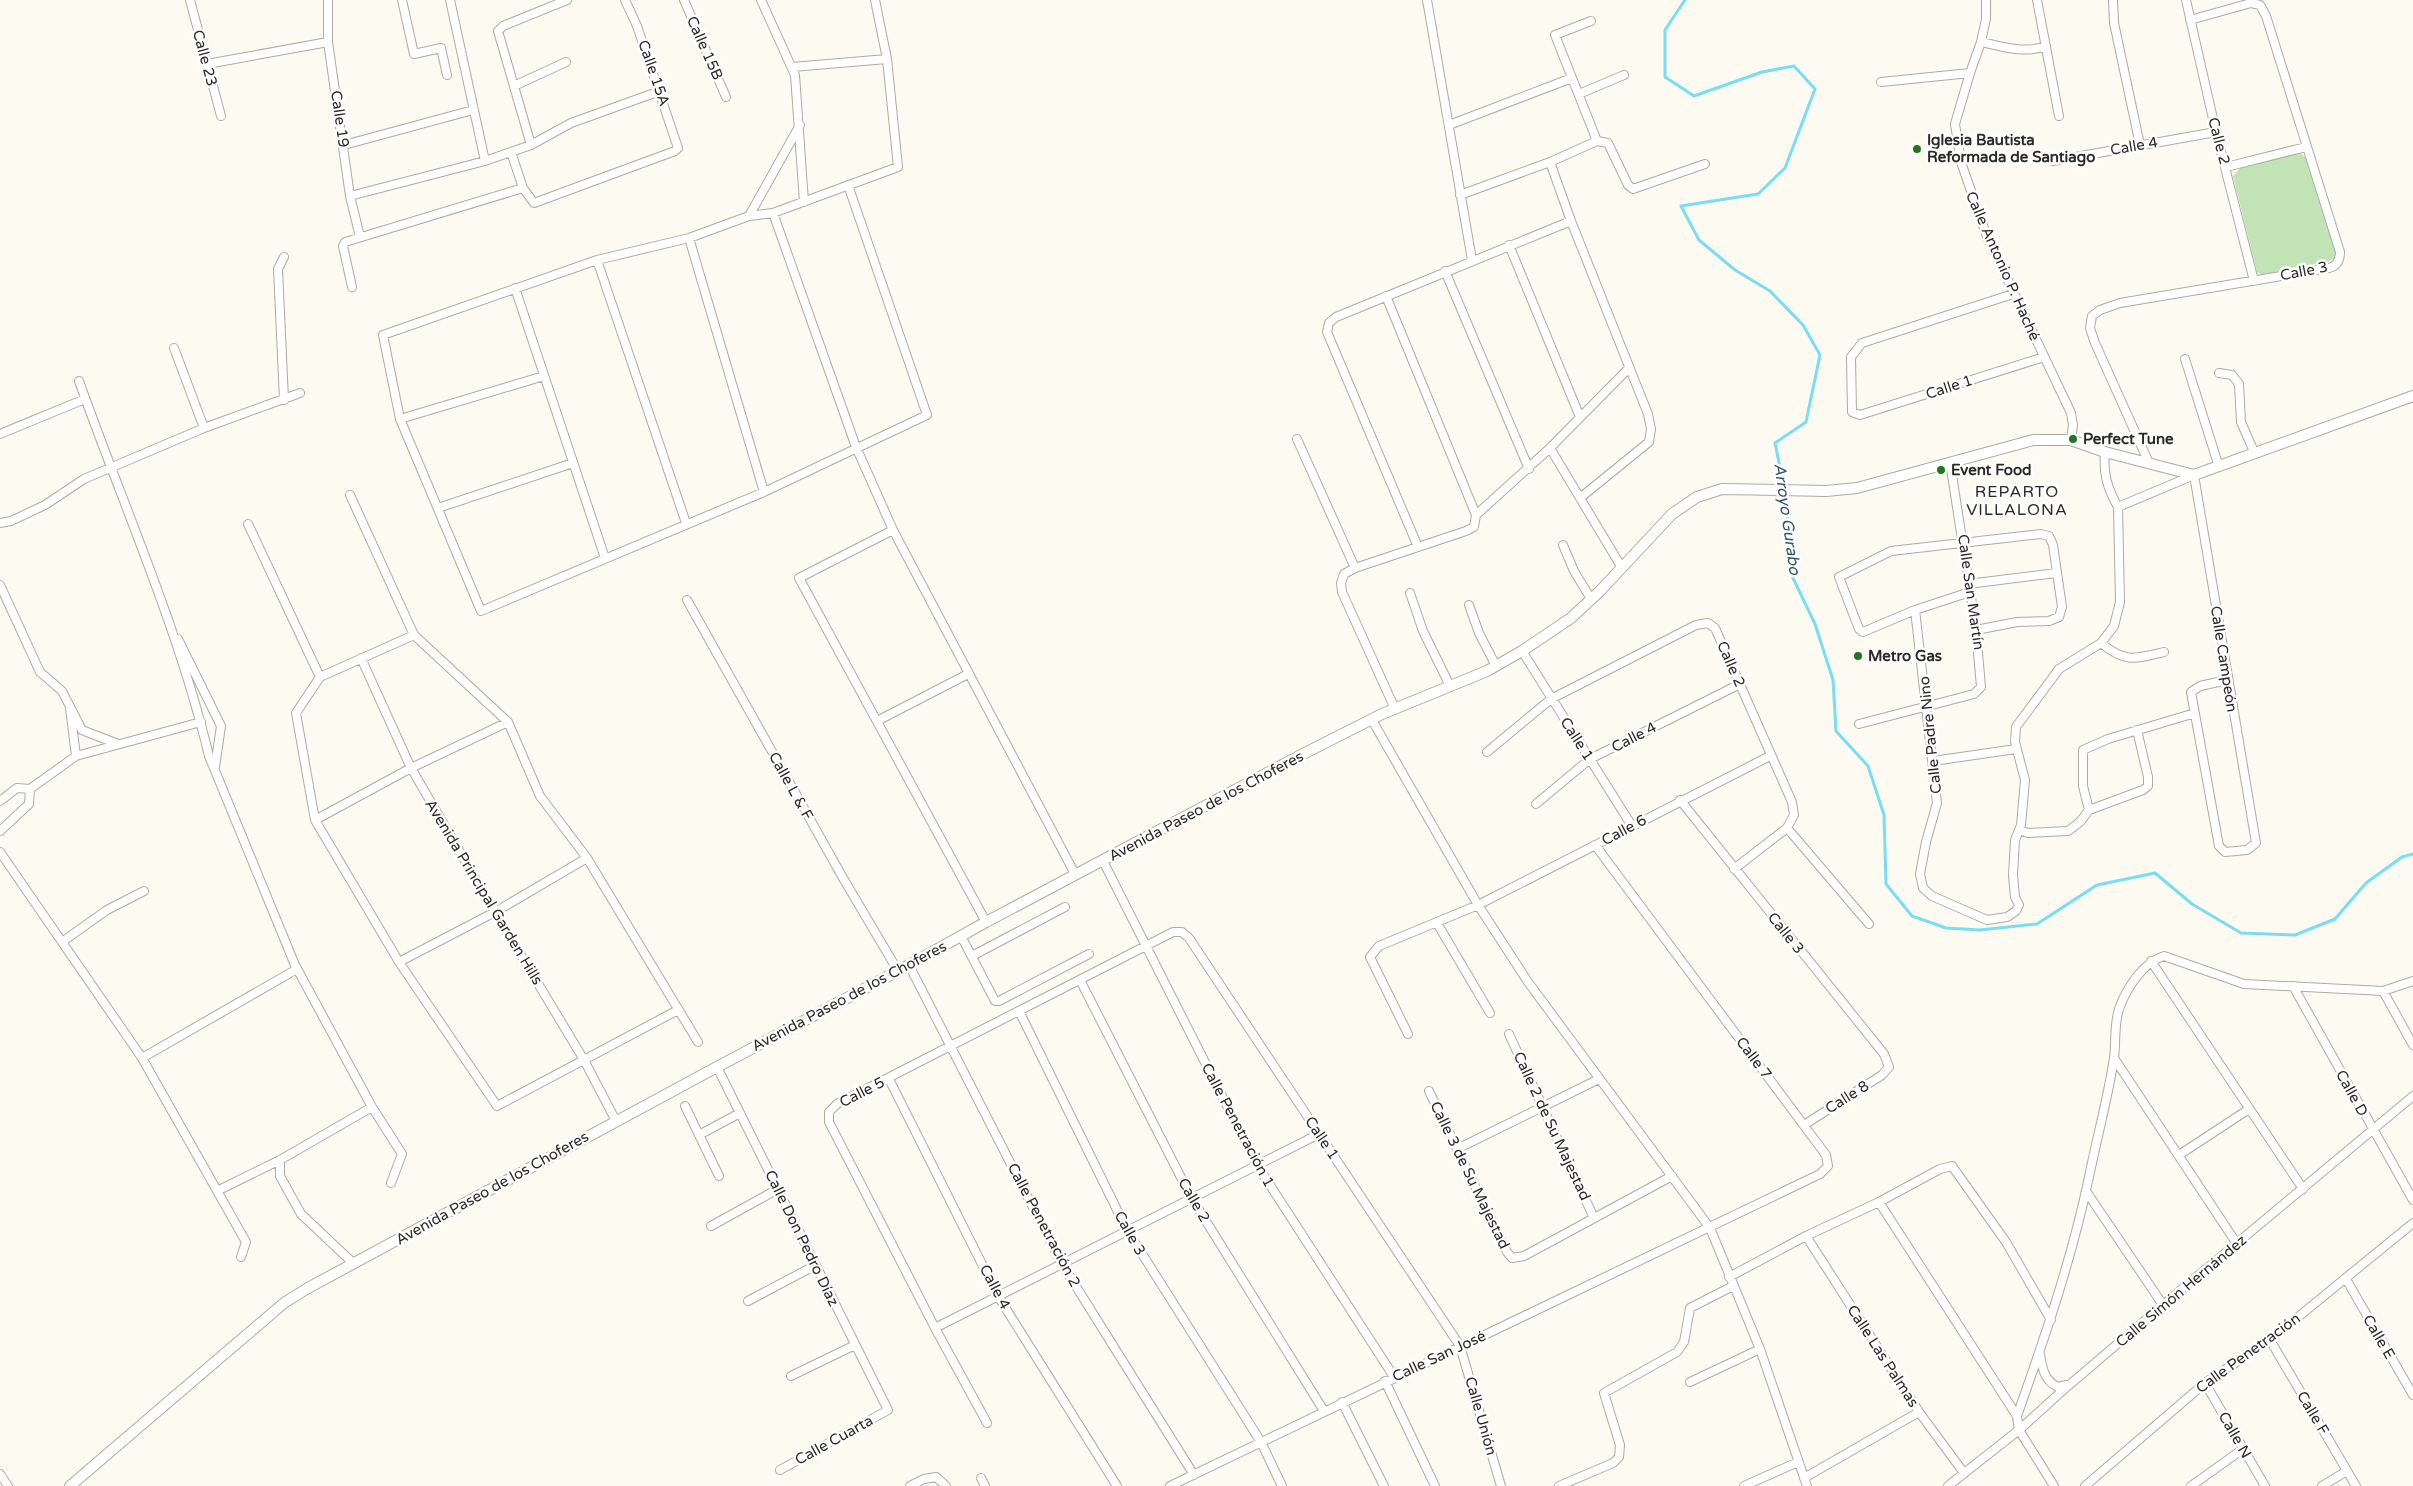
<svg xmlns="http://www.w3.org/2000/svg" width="2413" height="1486" viewBox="0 0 2413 1486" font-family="'Varela Round',sans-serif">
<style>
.green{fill:#c2e3b6}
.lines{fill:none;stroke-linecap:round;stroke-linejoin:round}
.stream{stroke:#79ddf4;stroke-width:3}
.minor-casing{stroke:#adaba2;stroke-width:10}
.tertiary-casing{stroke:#adaba2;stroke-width:12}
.minor{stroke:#fff;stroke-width:8}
.tertiary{stroke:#fff;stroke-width:10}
.poi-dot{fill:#237621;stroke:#fff;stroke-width:2}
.labels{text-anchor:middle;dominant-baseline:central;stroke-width:5;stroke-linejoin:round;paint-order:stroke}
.street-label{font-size:15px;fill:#2a2926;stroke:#fff}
.poi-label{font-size:15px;font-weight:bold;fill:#2a2926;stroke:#fff;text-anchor:start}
.neighbourhood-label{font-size:16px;letter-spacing:1px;fill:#2a2926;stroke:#fff}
.water-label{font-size:16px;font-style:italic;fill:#2b5761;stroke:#fff}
</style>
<rect width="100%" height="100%" fill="#fdfaf1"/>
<!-- green -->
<path class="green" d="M2299,152L2306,158L2337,251L2334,258L2330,261L2261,275L2257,272L2233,176L2240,168Z"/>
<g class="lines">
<!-- stream -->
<path class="stream" d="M1685,0L1665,30V77L1694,96L1762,72L1794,66L1815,89L1785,168L1758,194L1681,206L1699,240L1735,270L1770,291L1803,325L1820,355L1806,422L1775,443L1785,492L1793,578L1815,624L1833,680L1836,731L1868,766L1884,815L1886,884L1912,916L1946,928L1980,930L2037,924L2097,885L2155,873L2192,904L2241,933L2295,935L2335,919L2366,883L2402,857L2413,854"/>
<!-- minor casing -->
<g class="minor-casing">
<path id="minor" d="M190,0L221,116
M328,0V42L350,196L360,237
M402,0L414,54L441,48L447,75
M450,0L485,161
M684,0L726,97
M761,0L795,75L804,202
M1427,0L1472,260
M1986,0V19L1981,42L1970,73L1955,124L1961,162L1986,234L2071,413L2073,425L2071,440
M2037,0L2059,116
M2113,0L2114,23L2140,145
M2186,0L2216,132L2254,281
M1591,21L1555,35L1597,141
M1981,42C2003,47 2024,54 2046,46
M207,64L328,42
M792,67L887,59
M1881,82L1970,73
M514,86L566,62
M1579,94L1624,75
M800,125L749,216L689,238L597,260L383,335L400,419L481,611L764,492L927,415L848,185
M1449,125L1572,78
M344,145L473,110
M531,145L498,31L503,26L567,0
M511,152L523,188L534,203L675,151L678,148L637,26L625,0
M2053,161L2216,132
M1550,162L1571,221L1648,414L1651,429L1649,442L1580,498
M2226,167L2306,147
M1460,195L1550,162L1597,141L1608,143L1628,185L1633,189L1705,164
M350,196L485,161L531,145L571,123L660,91
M773,213L856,447L893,530L1075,874
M749,216L773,213L898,167L887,59L875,0
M689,238L764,492
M1509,245L1580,417
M284,257L278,269L284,400
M597,260L686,523
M1445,271L1529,469
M352,287L343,246L345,242L523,188
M515,288L605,558
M2013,294L1862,343L1851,357L1852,412L1860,415L2044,357
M1386,296L1476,515L1474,527L1466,531L1355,568L1344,574L1341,583L1342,592L1395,709
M174,348L204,428
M2185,359L2219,467
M2219,373L2232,375L2239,384L2241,422L2255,454
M79,381C123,505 178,627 209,756L295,965L372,1107L402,1154L391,1183
M400,419L544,376
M0,434L85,399
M1297,439L1355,568
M1550,448L1622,568
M2105,452C2103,473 2107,488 2118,507
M2149,463L2095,343L2090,328L2092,316L2100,310L2120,303L2329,268C2337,266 2340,260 2340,252L2266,16L2260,5L2251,3L2190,20
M350,495L414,635L508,722L540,796L587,858L698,1042
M438,508L573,463
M1476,515L1550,448L1629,368
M0,523L11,521L45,505L84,479L204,428L300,393
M248,524L320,677
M893,530L799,578L986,922
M1563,545L1574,571L1591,599
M1418,547L1327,332L1329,323L1336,317L1571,221
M1968,584L2056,573
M0,585L40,672L62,691L82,730L118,744
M1970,592L1915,610L1863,632L1859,629L1839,577L1891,551L2041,534L2049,536L2053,545L2062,607L2059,617L2049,621L2017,622L1976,630
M1410,593L1423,631L1450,686
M687,600L843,878L898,971
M1469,605L1479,633L1496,666
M1915,610L1937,803L1926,842L1920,874L1923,888L1932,896L1987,920L2007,917L2016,911L2019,905L2015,897L2013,875L2015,840L2021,825L2025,780L2015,742L2016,727L2059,669L2101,643L2114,626L2120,602L2118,507L2194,475L2256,843L2247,850L2225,852L2219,846L2191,692L2200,686L2227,680
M414,635L320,677L296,713L315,820L399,962L497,1106L678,1010
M178,639L221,726L215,767
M2101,643C2125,663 2135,659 2164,652
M1522,651L1632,826
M361,658L411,768L495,912L584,1060L616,1121
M70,708L76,756
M1372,720L1478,905L1528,982L1710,1228L1760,1349L1807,1486
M877,721L968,674
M1859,724L1974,694L1981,687L1976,630L1950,462
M1487,752L1551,699L1696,625L1708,623L1715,628L1792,802L1794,815L1787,828L1734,869
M1933,761L2016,749
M1680,800L1884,1054L1889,1067L1882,1075L1804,1125
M0,801L17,788L30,789L76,756L201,722
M1536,804L1590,759L1740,684
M2089,810L2083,786V750L2108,739L2195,713
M315,820L411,768L508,722
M1787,828L1869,924
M2019,830L2028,833L2068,831L2080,822L2089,810L2143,790L2148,786V777L2137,730
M0,831L29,804L30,789
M0,852L142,1058L246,1242L241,1257
M1103,861L1257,1165L1394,1377
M1437,923L1490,1013
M961,936L995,1001H999L1089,954
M62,942L107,910L144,891
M972,956L1065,907
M2151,961L2303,1189
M399,962L495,912L587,858
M909,965L1062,1264L1194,1475
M1080,980L1191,1197L1324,1411
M2293,986L2413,1200
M2383,991L2413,1045
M1019,1011L1127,1230L1261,1442L1282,1486
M1408,1034L1370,957L1379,946L1478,905L1770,756
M1509,1034L1594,1218
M142,1058L297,969
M2114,1058L2237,1244
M717,1067L888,1410L780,1470
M889,1079L998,1296L1117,1486
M1429,1091L1507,1252L1512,1258L1524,1256L1672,1176
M685,1106L719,1176
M699,1135L740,1113
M1457,1149L1599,1079
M2179,1155L2249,1109
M280,1160V1176L301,1214L353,1263
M217,1191L280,1160L372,1107
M2086,1191L2163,1305
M1879,1202L2017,1416L2019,1430L2054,1486
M711,1226L778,1189
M1806,1236L1919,1412L1964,1473
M1729,1277L1806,1236L1879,1202L1940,1169L1952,1166L2006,1242L2051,1320
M2346,1279L2413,1395
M748,1301L816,1265
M935,1328L1319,1134
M2270,1340L2356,1486
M2040,1354C2042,1367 2044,1381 2058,1387L2067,1385
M791,1376L855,1345
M1385,1381L1435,1486
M1690,1382L1760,1349
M2205,1383L2265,1486
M1342,1402L1384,1486
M2017,1416C2045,1337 2072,1258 2089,1177C2097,1137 2108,1098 2114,1058C2116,1043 2114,1024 2119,1009C2126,989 2143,962 2164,956L2244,984L2383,991L2413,981
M987,1423L935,1328L829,1122V1112L837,1104L1173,932H1182L1189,938L1460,1346L1501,1486
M0,1474L8,1486
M981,1478L985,1486
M1804,1478L1919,1412
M910,1486L924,1479L936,1477L946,1486
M1170,1486L1820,1174L1828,1166L1826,1155L1595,845
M1559,1486L1613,1463L1619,1457L1620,1445L1604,1393L1677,1352L1684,1342L1690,1308L1733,1286
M1744,1486L1798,1462
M1948,1486L2019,1430L2061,1392L2163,1305L2413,1096
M2085,1486L2205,1383L2270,1340L2413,1223
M2191,1486L2243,1449
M2322,1486L2347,1471"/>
</g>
<!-- tertiary casing -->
<g class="tertiary-casing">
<path id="tertiary" d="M70,1486L284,1303L308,1288L717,1067L909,965L986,922L1305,753L1382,714L1487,671L1522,651L1571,618L1600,591L1672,514L1697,497L1722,489L1826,491L1857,488L2033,440H2071L2105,452L2194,475L2413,396"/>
</g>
<!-- minor -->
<use href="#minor" class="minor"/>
<!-- tertiary -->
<use href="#tertiary" class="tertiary"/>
</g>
<!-- markers -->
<g class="poi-dot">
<circle cx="1917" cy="149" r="5"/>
<circle cx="2073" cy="439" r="5"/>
<circle cx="1941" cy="470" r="5"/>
<circle cx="1858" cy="656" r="5"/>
</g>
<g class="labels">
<!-- street labels -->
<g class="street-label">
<text transform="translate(705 48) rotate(66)">Calle 15B</text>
<text transform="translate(205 58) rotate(75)">Calle 23</text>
<text transform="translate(654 73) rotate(71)">Calle 15A</text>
<text transform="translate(340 119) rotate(82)">Calle 19</text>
<text transform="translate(2219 141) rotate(75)">Calle 2</text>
<text transform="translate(2134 146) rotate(-10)">Calle 4</text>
<text transform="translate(2003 266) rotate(66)">Calle Antonio P. Haché</text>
<text transform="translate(2304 271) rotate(-11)">Calle 3</text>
<text transform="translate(1949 387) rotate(-18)">Calle 1</text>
<text transform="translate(1971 592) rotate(82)">Calle San Martín</text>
<text transform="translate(2224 659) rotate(81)">Calle Campeón</text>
<text transform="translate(1731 664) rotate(66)">Calle 2</text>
<text transform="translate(1930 735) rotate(-96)">Calle Padre Nino</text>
<text transform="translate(1634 737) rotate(-27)">Calle 4</text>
<text transform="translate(1577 739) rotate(57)">Calle 1</text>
<text transform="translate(791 786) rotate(61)">Calle L &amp; F</text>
<text transform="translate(1206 806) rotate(-28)">Avenida Paseo de los Choferes</text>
<text transform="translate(1624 830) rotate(-28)">Calle 6</text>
<text transform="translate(484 892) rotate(59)">Avenida Principal Garden Hills</text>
<text transform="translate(1786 933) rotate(51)">Calle 3</text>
<text transform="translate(849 996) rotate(-28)">Avenida Paseo de los Choferes</text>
<text transform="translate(1754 1058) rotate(53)">Calle 7</text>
<text transform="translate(862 1092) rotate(-27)">Calle 5</text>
<text transform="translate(2352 1093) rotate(61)">Calle D</text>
<text transform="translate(1847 1097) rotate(-32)">Calle 8</text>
<text transform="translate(1238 1125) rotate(62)">Calle Penetración 1</text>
<text transform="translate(1552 1126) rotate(65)">Calle 2 de Su Majestad</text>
<text transform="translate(1322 1138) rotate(56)">Calle 1</text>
<text transform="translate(1470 1175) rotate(64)">Calle 3 de Su Majestad</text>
<text transform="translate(492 1188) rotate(-29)">Avenida Paseo de los Choferes</text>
<text transform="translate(1194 1200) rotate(60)">Calle 2</text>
<text transform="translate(1044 1225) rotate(62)">Calle Penetración 2</text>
<text transform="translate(1130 1233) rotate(61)">Calle 3</text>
<text transform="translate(802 1238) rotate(64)">Calle Don Pedro Díaz</text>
<text transform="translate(995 1287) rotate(62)">Calle 4</text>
<text transform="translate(2181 1291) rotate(-40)">Calle Simón Hernández</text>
<text transform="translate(2379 1337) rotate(60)">Calle E</text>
<text transform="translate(2248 1353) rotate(-36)">Calle Penetración</text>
<text transform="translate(1439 1356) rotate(-25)">Calle San José</text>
<text transform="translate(1883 1356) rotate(57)">Calle Las Palmas</text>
<text transform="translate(2313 1413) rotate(59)">Calle F</text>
<text transform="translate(1481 1416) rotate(74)">Calle Unión</text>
<text transform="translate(2235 1435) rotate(60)">Calle N</text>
<text transform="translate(834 1440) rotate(-29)">Calle Cuarta</text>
</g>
<!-- poi labels -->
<g class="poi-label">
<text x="1927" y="140">Iglesia Bautista<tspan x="1927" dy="17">Reformada de Santiago</tspan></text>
<text x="2083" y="439">Perfect Tune</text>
<text x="1951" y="470">Event Food</text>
<text x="1868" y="656">Metro Gas</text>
</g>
<!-- neighbourhood labels -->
<g class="neighbourhood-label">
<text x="2017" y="492">REPARTO<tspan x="2017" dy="18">VILLALONA</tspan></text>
</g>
<!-- water labels -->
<g class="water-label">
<text transform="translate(1787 519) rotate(82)">Arroyo Gurabo</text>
</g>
</g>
</svg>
